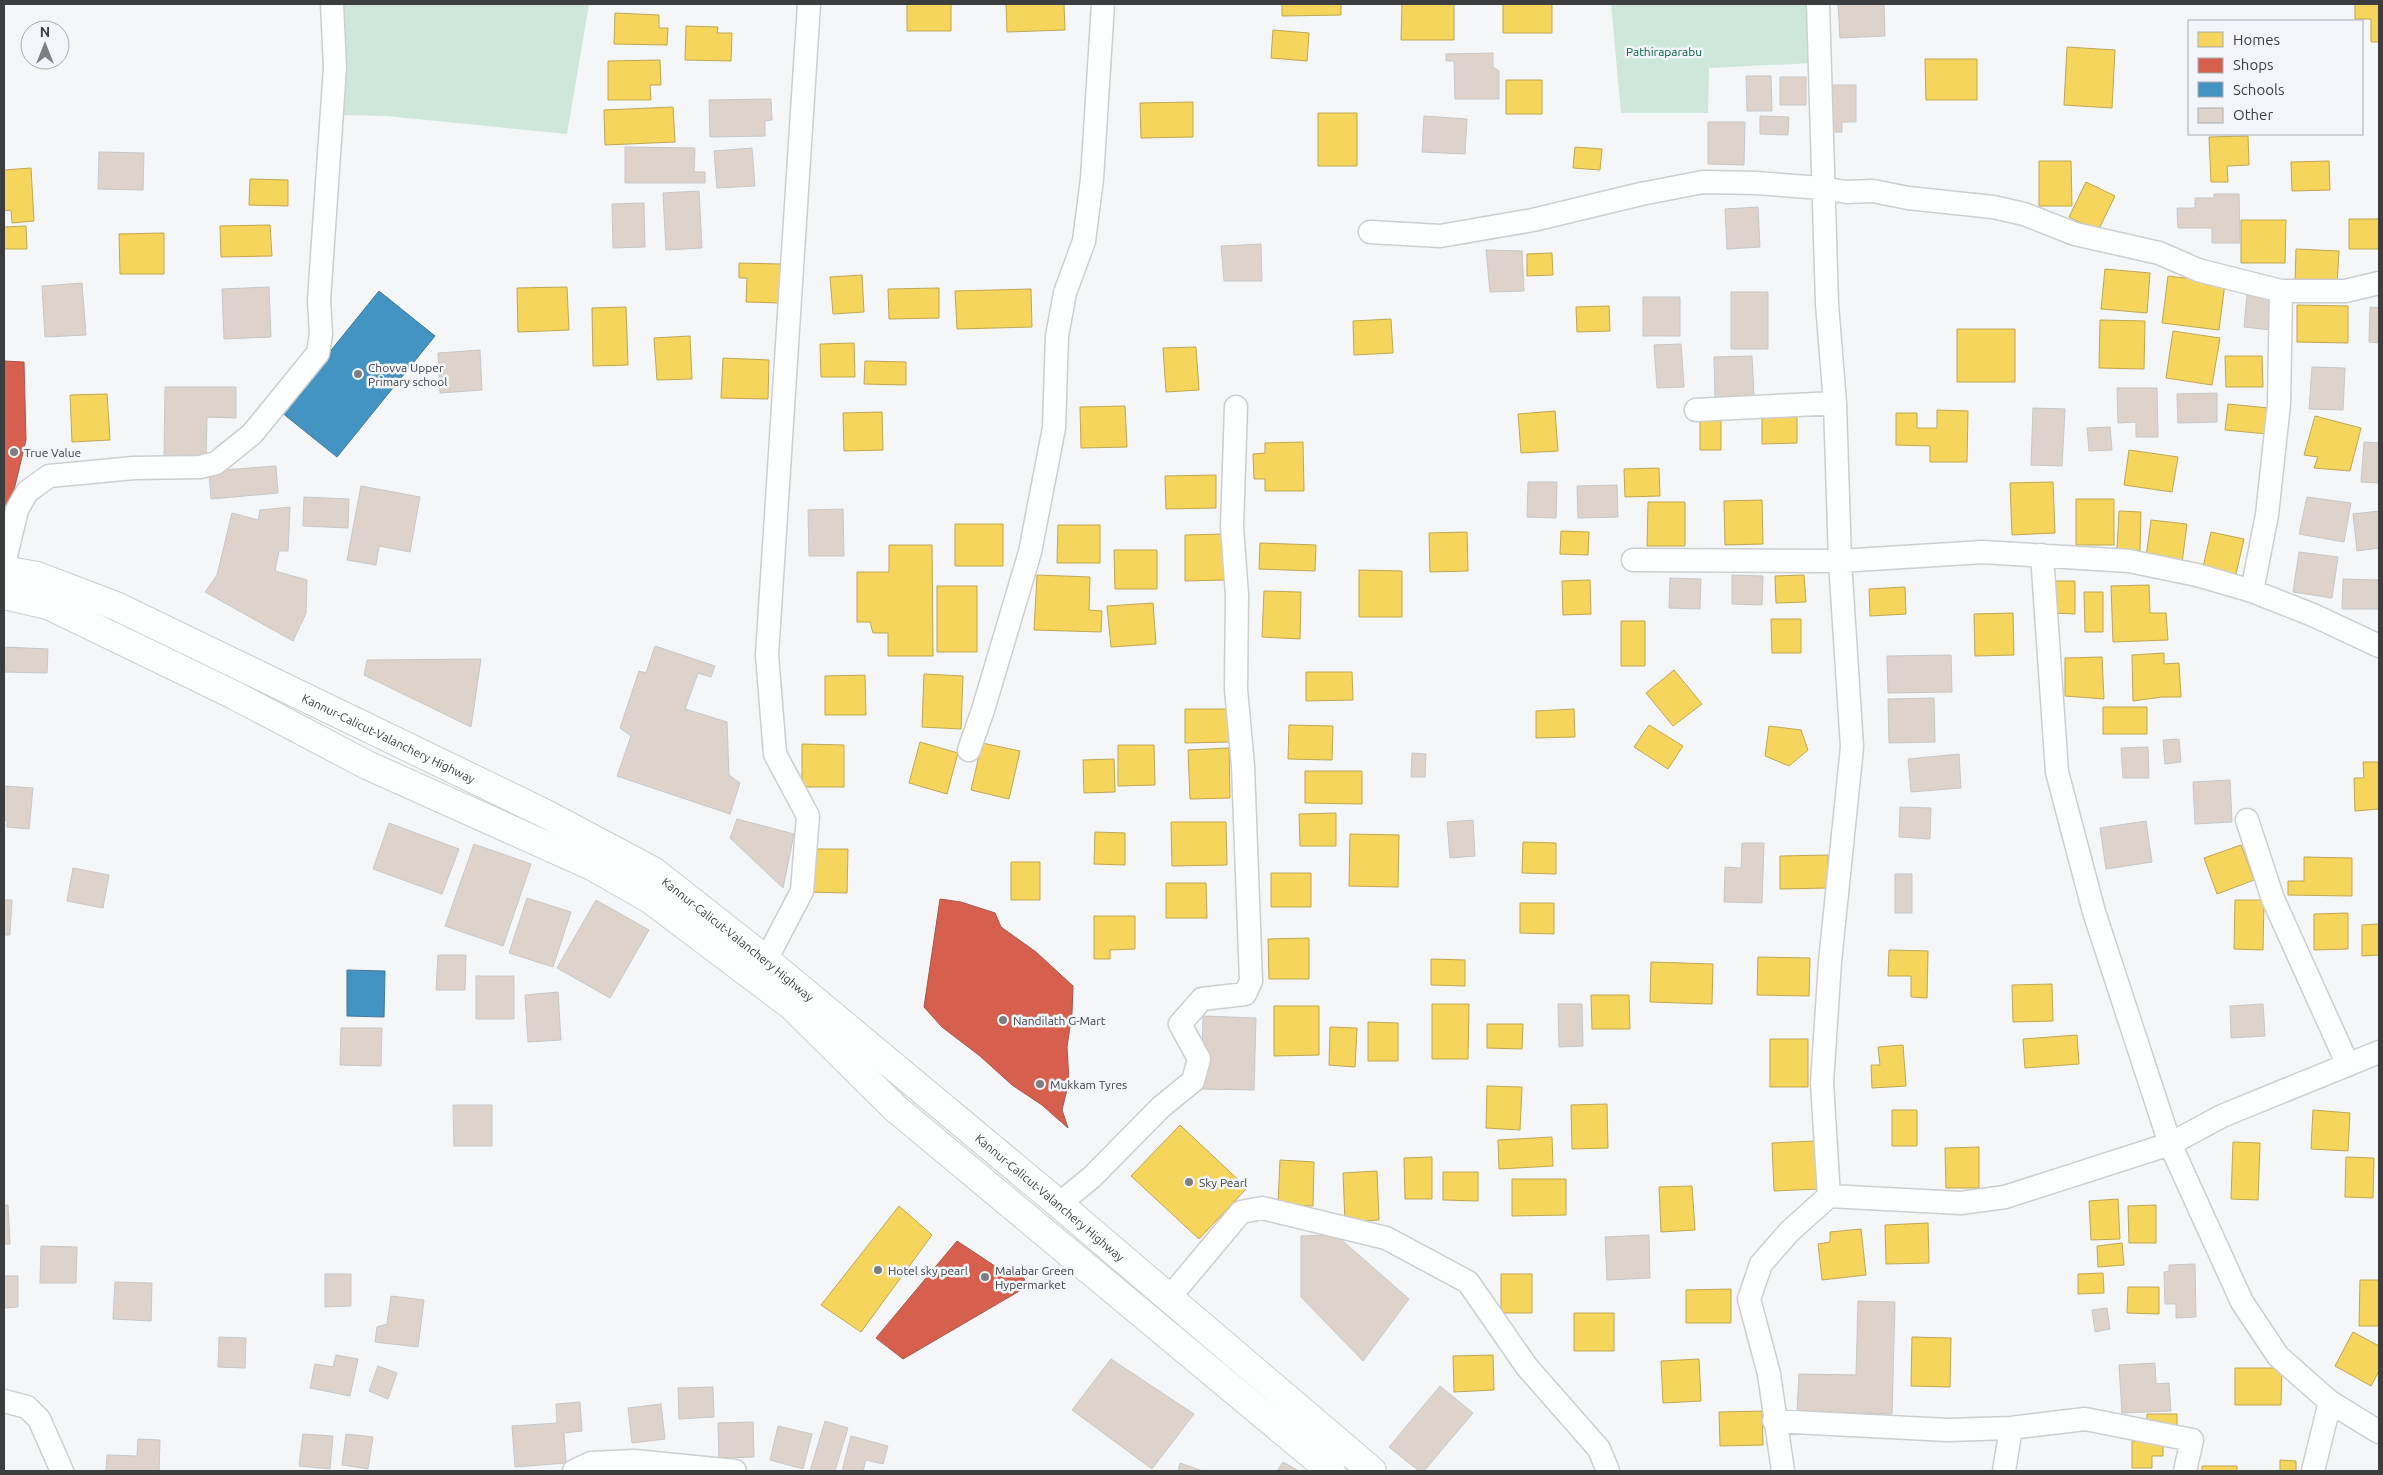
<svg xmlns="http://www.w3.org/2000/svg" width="2383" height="1475" viewBox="0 0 2383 1475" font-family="Ubuntu,sans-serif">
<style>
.green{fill:#cde7da}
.homes{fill:#f6d55c;stroke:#bea753}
.shops{fill:#d6604d;stroke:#a85649}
.schools{fill:#4393c3;stroke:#41799b}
.building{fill:#ddd3cb;stroke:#c7c7c7}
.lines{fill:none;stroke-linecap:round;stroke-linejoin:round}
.minor-casing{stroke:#ccced0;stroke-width:25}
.highway-casing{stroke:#ccced0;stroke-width:30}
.minor{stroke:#fdfefe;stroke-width:22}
.highway{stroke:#fdfefe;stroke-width:28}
.poi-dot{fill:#7c7e80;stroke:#f2f6fa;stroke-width:2}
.labels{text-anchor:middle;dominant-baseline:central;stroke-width:5;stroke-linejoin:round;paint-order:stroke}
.park-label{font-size:12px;fill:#02603e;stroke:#f2f6fa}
.poi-label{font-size:12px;fill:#3c3d3f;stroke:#f2f6fa;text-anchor:start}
.street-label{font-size:12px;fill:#3c3d3f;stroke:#f2f6fa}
</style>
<rect width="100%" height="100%" fill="#f4f6f8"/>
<!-- green -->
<path class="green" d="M344,4H589L567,134L386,116L342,115Z
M1611,4H1812L1813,63L1709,68L1708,113H1621Z"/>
<!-- homes -->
<path class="homes" d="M907,4H951V31H907Z
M1006,4H1064L1065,30L1007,32Z
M1282,4H1341V15L1282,16Z
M1402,4H1454V40H1401Z
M1503,4H1552V33H1503Z
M2355,4H2379V42H2371V19H2355Z
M615,13L659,15V28H668L667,45L614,44Z
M686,26L718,27L717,33H732L731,61L685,60Z
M1273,30L1309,33L1307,61L1271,58Z
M2067,47L2115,50L2112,108L2064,105Z
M1925,59H1977V100H1926Z
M660,60L661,85H650L651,100H608V61Z
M1506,80H1542V114H1506Z
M1193,102V137L1141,138L1140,103Z
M673,107L675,142L605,145L604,110Z
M1318,113H1357V166H1318Z
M2248,136L2249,165L2227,166L2228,182H2211L2209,137Z
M1575,147L1602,149L1600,170L1573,168Z
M2039,161H2071L2072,206H2039Z
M2329,161L2330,190L2292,191L2291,162Z
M31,168L34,221L12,223L11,210L4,211V170Z
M250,179L288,180V206L249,205Z
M2086,182L2115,196L2098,231L2069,217Z
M2349,219H2379V249H2349Z
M2241,220H2286L2285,263H2241Z
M270,225L272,256L221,257L220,226Z
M26,226L27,249H4V227Z
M164,233V274H120L119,234Z
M2296,249L2339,251L2337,285L2295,283Z
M1552,253L1553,275L1527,276V254Z
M739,263L781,264V303L746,302L747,278H739Z
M2105,269L2150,273L2147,313L2101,309Z
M862,275L864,312L833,314L830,277Z
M2168,276L2225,283L2219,330L2162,323Z
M567,287L569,330L518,332L517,288Z
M939,288V318L889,319L888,289Z
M1031,289L1032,327L957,329L955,291Z
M2297,305L2348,306V343L2297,342Z
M1609,306L1610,331L1577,332L1576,307Z
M626,307L628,365L593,366L592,308Z
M1391,319L1393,353L1354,355L1353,321Z
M2100,320L2145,321L2144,369L2099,368Z
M1957,329H2015V382H1957Z
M2173,331L2220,338L2212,385L2166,378Z
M690,336L692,379L657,380L654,338Z
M854,343L855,377H821L820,344Z
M1196,347L1199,390L1166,392L1163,348Z
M2225,356H2262L2263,387H2226Z
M723,358L769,360L768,399L721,398Z
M865,361L906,362V385L864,384Z
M107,394L110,440L72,442L70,395Z
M2228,404L2269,408L2267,434L2225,430Z
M1125,406L1127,447L1081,448L1080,407Z
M1937,410L1968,411L1967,462H1930V446L1896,445V413H1917V428H1937Z
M1555,411L1558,451L1521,453L1518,414Z
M882,412L883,450L844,451L843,413Z
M1762,414H1797V443L1762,444Z
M2315,416L2361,428L2350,471L2314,468L2318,457L2304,455Z
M1700,419H1721V450H1700Z
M1303,442L1304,491H1265V479H1254L1253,454L1265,453V443Z
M2129,450L2178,457L2172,492L2124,485Z
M1659,468L1660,496L1625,497L1624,469Z
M1216,475V508L1166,509L1165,476Z
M2053,482L2055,533L2012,535L2010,483Z
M2076,499H2114V545H2076Z
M1762,500L1763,544L1725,545L1724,501Z
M1648,502H1685V546H1647Z
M2119,511L2141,512L2140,551L2117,550Z
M2151,520L2187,524L2182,563L2146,558Z
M955,524H1003V566H955Z
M1058,525H1100V563H1057Z
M1561,531L1589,532L1588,555L1560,554Z
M1467,532L1468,571L1430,572L1429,533Z
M2211,532L2244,539L2236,574L2203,567Z
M1224,534L1225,580L1185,581V535Z
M1260,543L1316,545L1315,571L1259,569Z
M889,545H932L933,656H888V633H873L870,622H857V572H889Z
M1114,550H1157V589H1115Z
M1359,570L1402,571V617H1359Z
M1037,575L1090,577L1089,610L1102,611L1101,632L1034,630Z
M1804,575L1806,602L1776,603L1775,576Z
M1590,580L1591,614L1563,615L1562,581Z
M2052,581H2075V614L2052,613Z
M2149,585L2150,613H2166L2168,640L2113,642L2111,586Z
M937,586H977V652H937Z
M1905,587L1906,614L1870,616L1869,589Z
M1264,591L1301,592L1300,639L1262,637Z
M2084,592H2103V632H2085Z
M1153,603L1156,644L1111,647L1107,606Z
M2013,613L2014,655L1975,656L1974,614Z
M1771,619H1801V653H1772Z
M1621,621H1645V666H1621Z
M2164,653V664L2179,663L2181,697H2162L2133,701L2132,655Z
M2102,657L2104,699L2065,696V658Z
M1674,670L1702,704L1673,726L1646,693Z
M1306,672H1352L1353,700L1306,701Z
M924,674L963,676L961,729L922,727Z
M865,675L866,715H825V676Z
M2103,707H2147V734H2103Z
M1185,709H1230V742L1185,743Z
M1574,709L1575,737L1536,738V711Z
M1289,725L1333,726L1332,760L1288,759Z
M1649,725L1683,746L1668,769L1634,747Z
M1769,726L1801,730L1808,750L1789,766L1765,756Z
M920,742L958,753L947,794L909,783Z
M982,743L1020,751L1009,799L971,790Z
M802,744L844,745V787H802Z
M1118,745H1154L1155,785L1118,786Z
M1229,748L1230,798L1190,799L1188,750Z
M1114,759L1115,792L1084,793L1083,760Z
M2363,762H2379V809L2355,811L2354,778H2364Z
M1305,771H1362V804L1305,803Z
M1336,813V846H1300L1299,814Z
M1171,822H1226L1227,865L1172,866Z
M1095,832L1125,833V865L1094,864Z
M1350,834L1399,835L1398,887L1349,886Z
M1523,842L1556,843V874L1522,873Z
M2241,845L2254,880L2217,894L2204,858Z
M811,849H848L847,893L809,892Z
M1828,855V888L1780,889V856Z
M2304,857L2352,858V896L2288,895V881H2304Z
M1011,862H1040V900H1011Z
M1271,873H1311V907H1271Z
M1166,883H1206L1207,918H1166Z
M2235,900H2264L2263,950L2234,949Z
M1520,903H1554V934L1520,933Z
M2348,913V949L2314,950V914Z
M1094,916H1135V949L1110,950V959H1094Z
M2379,924V955L2362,956V925Z
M1309,938V979H1269L1268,939Z
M1889,950L1928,951L1927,998L1911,997V976H1888Z
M1758,957L1810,958L1809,996L1757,995Z
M1431,959L1465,960V986L1431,985Z
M1651,962L1713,964L1712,1004L1650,1002Z
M2052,984L2053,1021L2013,1022L2012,985Z
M1591,995H1629L1630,1029H1592Z
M1432,1004H1469L1468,1059H1432Z
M1274,1006H1319V1055L1274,1056Z
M1368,1022L1398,1023V1061H1368Z
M1487,1024H1523L1522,1049L1487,1048Z
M1330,1027L1357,1028L1355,1067L1329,1065Z
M2077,1035L2079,1064L2025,1068L2023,1039Z
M1770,1039H1808V1087H1770Z
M1903,1045L1906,1086L1872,1088L1871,1065H1880L1878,1047Z
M1487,1086L1522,1087L1520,1130L1486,1128Z
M1607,1104L1608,1148L1572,1149L1571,1105Z
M1892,1110H1917V1146H1892Z
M2313,1110L2350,1113L2348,1151L2311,1149Z
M1180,1125L1247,1188L1199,1239L1131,1176Z
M1552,1137L1553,1166L1499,1169L1498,1140Z
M1815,1141L1817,1189L1774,1191L1772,1143Z
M2233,1142L2260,1143L2258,1200L2231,1199Z
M1979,1147V1188H1946L1945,1148Z
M1432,1157V1199H1405L1404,1158Z
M2346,1157L2374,1158L2373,1198L2345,1197Z
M1280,1160L1314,1162L1313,1206L1278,1205Z
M1377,1171L1379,1220L1345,1222L1343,1173Z
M1443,1172H1478V1201L1443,1200Z
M1512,1179H1566V1215L1512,1216Z
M1692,1186L1695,1230L1661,1232L1659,1187Z
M2118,1199L2120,1239L2091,1240L2089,1201Z
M2156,1205V1243H2129L2128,1206Z
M899,1206L932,1235L861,1332L821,1305Z
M1928,1223L1929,1263L1886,1264L1885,1225Z
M1861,1229L1866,1275L1822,1280L1818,1244L1830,1242V1232Z
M2122,1243L2124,1265L2098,1267L2097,1246Z
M2103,1273L2104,1293L2078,1294V1274Z
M1501,1274H1532V1313H1501Z
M2360,1280H2379V1326H2359Z
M2128,1287H2159V1314L2127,1313Z
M1731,1289V1323H1686V1290Z
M1574,1313H1614V1351H1574Z
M2353,1332L2379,1346V1371L2371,1386L2335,1366Z
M1912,1337L1951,1338L1950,1387L1911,1386Z
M1493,1355L1494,1390L1454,1392L1453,1356Z
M1699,1359L1701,1401L1663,1403L1661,1361Z
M2235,1368H2282L2281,1405H2235Z
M1762,1411L1763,1445L1720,1446L1719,1412Z
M2147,1414H2177V1429H2147Z
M2132,1441H2163V1456H2152V1468H2132Z
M2280,1460L2296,1461V1471H2280Z
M2202,1466H2237V1471H2202Z"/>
<!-- shops -->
<path class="shops" d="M4,361L24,362L26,440L4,532Z
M940,899L961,902L995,913L1001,927L1036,952L1073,986L1072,1013L1067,1047L1069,1081L1062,1110L1068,1128L1042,1105L1012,1085L980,1056L942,1027L924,1007Z
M957,1241L1007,1274L1019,1269L1028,1286L903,1359L876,1338Z"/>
<!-- schools -->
<path class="schools" d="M379,291L435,336L337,457L281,412Z
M347,970L385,971L384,1017L347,1016Z"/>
<!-- building -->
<path class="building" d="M1838,4H1884L1885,36L1840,38Z
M1493,53V67L1499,71V99H1455L1454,61H1446V54Z
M1746,76H1771L1772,111H1747Z
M1780,77H1806V105H1780Z
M1827,85H1856V122H1842V132H1828Z
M771,99L772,120L765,121V136L710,137L709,100Z
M1424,116L1467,119L1465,154L1422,152Z
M1760,116L1789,117L1788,135L1760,134Z
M1708,122H1745L1744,165L1708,164Z
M625,147L695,148L694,172H705V183H625Z
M752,148L755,186L717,188L714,151Z
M99,152L144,153L143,190L98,189Z
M699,191L702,248L666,250L663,193Z
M2214,194H2239L2240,243H2212V228H2178L2177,208H2195V198H2214Z
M644,203L645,247L613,248L612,204Z
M1758,207L1760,247L1727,249L1725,209Z
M1261,244L1262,281H1224L1221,246Z
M1486,250L1522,251L1524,291L1490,292Z
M82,283L86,335L45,337L42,286Z
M269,287L271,337L224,339L222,289Z
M1731,292H1768V349H1731Z
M2247,295L2275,297L2271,330L2244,327Z
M1643,297H1680V336H1643Z
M2370,307L2379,308V343L2369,342Z
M1681,344L1684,387L1657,388L1654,345Z
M480,350L482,390L440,393L438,353Z
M1752,356L1754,397L1715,398L1714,357Z
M2312,367L2345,368L2343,410L2309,409Z
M165,387H236V418L207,417L206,459L164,458Z
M2117,388H2157L2158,437H2136V422L2118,423Z
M2217,393V422L2178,423L2177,394Z
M2033,408L2065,409L2062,466L2031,465Z
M2110,427L2112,450L2089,451L2087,428Z
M2364,442L2379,443V483L2361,482Z
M276,466L278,493L211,499L209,471Z
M1528,482H1557L1556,518L1527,517Z
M1617,485L1618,517L1578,518L1577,486Z
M361,486L420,497L410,552L379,546L376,565L347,560Z
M304,497L349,499L348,528L303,526Z
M2307,497L2351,503L2344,542L2299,534Z
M290,507L288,551H279L275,571L307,580L306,613L293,641L205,592L217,575L232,513L258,520L260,510Z
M843,509L844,556H809L808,510Z
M2379,511V548L2357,551L2353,514Z
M2299,552L2338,557L2332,598L2293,592Z
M1732,575L1763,576L1762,605L1732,604Z
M1670,578L1701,579L1700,609L1669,608Z
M2343,579L2379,580V609H2342Z
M655,646L715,666L711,677L698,673L685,709L727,722L729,775L740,783L730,814L617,776L631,736L620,728L639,671L646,673Z
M4,647L48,649L47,673L4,672Z
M1951,655L1952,692L1888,693L1887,656Z
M481,659L471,727L364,675L367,660Z
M1934,698L1935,742L1889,743L1888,699Z
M2179,739L2181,762L2165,764L2163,740Z
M2148,747L2149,778H2123L2121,748Z
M1412,753L1426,754L1425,777H1411Z
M1959,754L1961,788L1911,792L1908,759Z
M2230,780L2232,822L2195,824L2193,782Z
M4,786L33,788L29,829L7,827V821L4,820Z
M1900,807L1931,808L1930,839L1899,837Z
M737,819L794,834L783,888L730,838Z
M1473,820L1475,856L1450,858L1447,822Z
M2146,821L2152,862L2106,869L2100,828Z
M389,823L459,849L442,894L373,869Z
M1742,843H1764L1762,903L1724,902L1725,867L1741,868Z
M474,844L531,864L503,946L445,926Z
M73,868L109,875L103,908L67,901Z
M1895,874H1912V913H1895Z
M527,898L571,912L553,967L509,953Z
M4,900H12L10,935H4Z
M596,900L649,930L610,998L557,968Z
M438,955H466L465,990H436Z
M476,976H514V1019H476Z
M558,992L561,1040L528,1042L525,995Z
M1558,1004H1582L1583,1046L1559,1047Z
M2263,1004L2265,1036L2231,1038L2230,1006Z
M1203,1016L1256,1018L1254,1090L1201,1089Z
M341,1028H382L381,1066L340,1065Z
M453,1105H492V1146H454Z
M4,1205H8L10,1244H4Z
M1336,1235L1409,1299L1363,1361L1301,1297V1236Z
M1649,1235L1650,1278L1607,1280L1605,1237Z
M41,1246L77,1247L76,1283H40Z
M2195,1264L2196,1317L2176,1318V1304H2165L2164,1272L2169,1271V1265Z
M325,1274H351V1306L325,1307Z
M4,1276H18V1307L4,1308Z
M115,1282L152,1283L151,1321L113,1319Z
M391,1296L424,1300L418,1347L375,1342L377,1327L387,1324Z
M1858,1301L1895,1302L1892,1414L1797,1411L1799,1374L1856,1375Z
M2107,1308L2110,1329L2095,1332L2092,1310Z
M219,1337L246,1338L245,1368L218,1367Z
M336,1355L358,1359L350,1396L310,1388L315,1364L333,1367Z
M1111,1359L1194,1414L1152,1469L1072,1410Z
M2155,1363L2156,1384L2169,1383L2171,1411L2122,1413L2119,1365Z
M378,1366L397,1373L388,1399L369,1391Z
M1440,1386L1473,1413L1424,1471H1419L1389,1447Z
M713,1387L714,1417L679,1419L678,1388Z
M580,1402L582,1431L564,1433L566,1463L515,1467L512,1426L557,1423L556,1404Z
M661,1404L665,1439L632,1443L628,1408Z
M825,1421L848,1428L835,1471H810Z
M753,1422L754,1457L719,1458L718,1423Z
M778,1426L812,1434L803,1469L770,1460Z
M303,1434L333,1436L330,1469L299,1466Z
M346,1434L373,1437L368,1469L342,1465Z
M851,1436L888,1446L883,1464L866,1460L863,1471H842Z
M138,1439L160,1440L159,1471H106L107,1455L137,1456Z
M1283,1462L1299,1471H1277Z
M1180,1463L1203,1471H1178Z"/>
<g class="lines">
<!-- minor casing -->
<g class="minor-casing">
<path id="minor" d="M1370,232L1440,236L1533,220L1641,194L1703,182L1756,183L1822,188L1846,192L1873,191L1908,198L1993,207L2024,214L2075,234L2159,253L2198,270L2281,291H2345L2379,283
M1696,410L1835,403
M2042,555L2057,772L2094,912L2170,1144L2242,1302L2278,1356L2330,1402L2379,1432
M1633,560L1840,561L1983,552L2129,561L2197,575L2252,591L2313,615L2379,646
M4,564L17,510L27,492L49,476L134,468L200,467L216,463L252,434L318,353L321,334L319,300L335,67L332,4
M2252,591L2267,515L2279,404L2281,291
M969,750L983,710L1030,552L1054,428L1057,336L1065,293L1084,241L1092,179L1103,4
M2247,820L2273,899L2348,1065
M766,960L802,891L808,816L775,754L767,655L809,4
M1829,1196L1961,1203L2005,1197L2170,1144L2222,1116L2379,1052
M1059,1204L1092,1177L1161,1107L1193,1081L1199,1059L1180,1024L1202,999L1245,994L1251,981L1243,766L1236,689L1237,595L1232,527L1236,407
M1169,1298L1241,1212L1262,1208L1386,1238L1468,1282L1527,1367L1599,1449L1608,1471
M4,1401L27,1407L39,1419L62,1471
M1774,1421L1948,1430L2011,1428L2085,1419L2192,1440L2185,1471
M574,1471L591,1463L634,1461L735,1471
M1783,1471L1769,1374L1749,1299L1761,1264L1790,1231L1829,1196L1822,1083L1830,962L1852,747L1840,561L1835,403L1827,304L1818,4
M2004,1471L2011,1428
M2313,1471L2330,1402"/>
</g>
<!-- highway casing -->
<g class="highway-casing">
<g id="highway">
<path id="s1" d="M4,570L37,576L116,606L544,813L653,871L766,960L1059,1204L1372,1471"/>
<path d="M4,595L48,605L234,695L367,765L592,866L650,899L792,1006L895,1108L1331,1471"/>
</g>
</g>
<!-- minor -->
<use href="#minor" class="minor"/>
<!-- highway -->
<use href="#highway" class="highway"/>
</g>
<!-- markers -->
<g class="poi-dot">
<circle cx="358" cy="374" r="5"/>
<circle cx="14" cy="452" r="5"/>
<circle cx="1003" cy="1020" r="5"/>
<circle cx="1040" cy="1084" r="5"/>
<circle cx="1189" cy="1182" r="5"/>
<circle cx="878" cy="1270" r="5"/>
<circle cx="985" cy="1277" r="5"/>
</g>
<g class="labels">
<!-- park labels -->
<g class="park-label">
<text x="1664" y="51">Pathiraparabu</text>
</g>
<!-- poi labels -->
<g class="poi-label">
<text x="368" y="367">Chovva Upper<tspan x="368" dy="14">Primary school</tspan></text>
<text x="24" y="452">True Value</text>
<text x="1013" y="1020">Nandilath G-Mart</text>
<text x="1050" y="1084">Mukkam Tyres</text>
<text x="1199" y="1182">Sky Pearl</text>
<text x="888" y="1270">Hotel sky pearl</text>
<text x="995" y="1270">Malabar Green<tspan x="995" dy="14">Hypermarket</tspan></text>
</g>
<!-- street labels -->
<g class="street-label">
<text stroke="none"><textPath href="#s1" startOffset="421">Kannur-Calicut-Valanchery Highway</textPath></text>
<text stroke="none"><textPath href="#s1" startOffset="826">Kannur-Calicut-Valanchery Highway</textPath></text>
<text stroke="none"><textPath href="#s1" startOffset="1231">Kannur-Calicut-Valanchery Highway</textPath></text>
</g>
</g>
<!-- border -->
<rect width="2383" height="1475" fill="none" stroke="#3c3d3f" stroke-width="10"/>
<!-- legend -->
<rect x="2188" y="20" width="175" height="115" fill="#f2f6fa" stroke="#a9acaf"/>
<rect x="2198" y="32" width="25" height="15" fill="#f6d55c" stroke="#a9acaf"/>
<text x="2233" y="45" font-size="15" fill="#3c3d3f">Homes</text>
<rect x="2198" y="58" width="25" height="15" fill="#d6604d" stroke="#a9acaf"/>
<text x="2233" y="70" font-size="15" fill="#3c3d3f">Shops</text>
<rect x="2198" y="82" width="25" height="15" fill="#4393c3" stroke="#a9acaf"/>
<text x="2233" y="95" font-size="15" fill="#3c3d3f">Schools</text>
<rect x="2198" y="108" width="25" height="15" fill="#ddd3cb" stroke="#a9acaf"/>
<text x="2233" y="120" font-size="15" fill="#3c3d3f">Other</text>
<!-- north arrow -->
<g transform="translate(45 45)"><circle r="24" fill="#f2f6fa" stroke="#a9acaf"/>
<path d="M0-4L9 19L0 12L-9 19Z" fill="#7c7e80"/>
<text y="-8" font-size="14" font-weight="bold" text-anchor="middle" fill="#3c3d3f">N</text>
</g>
</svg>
